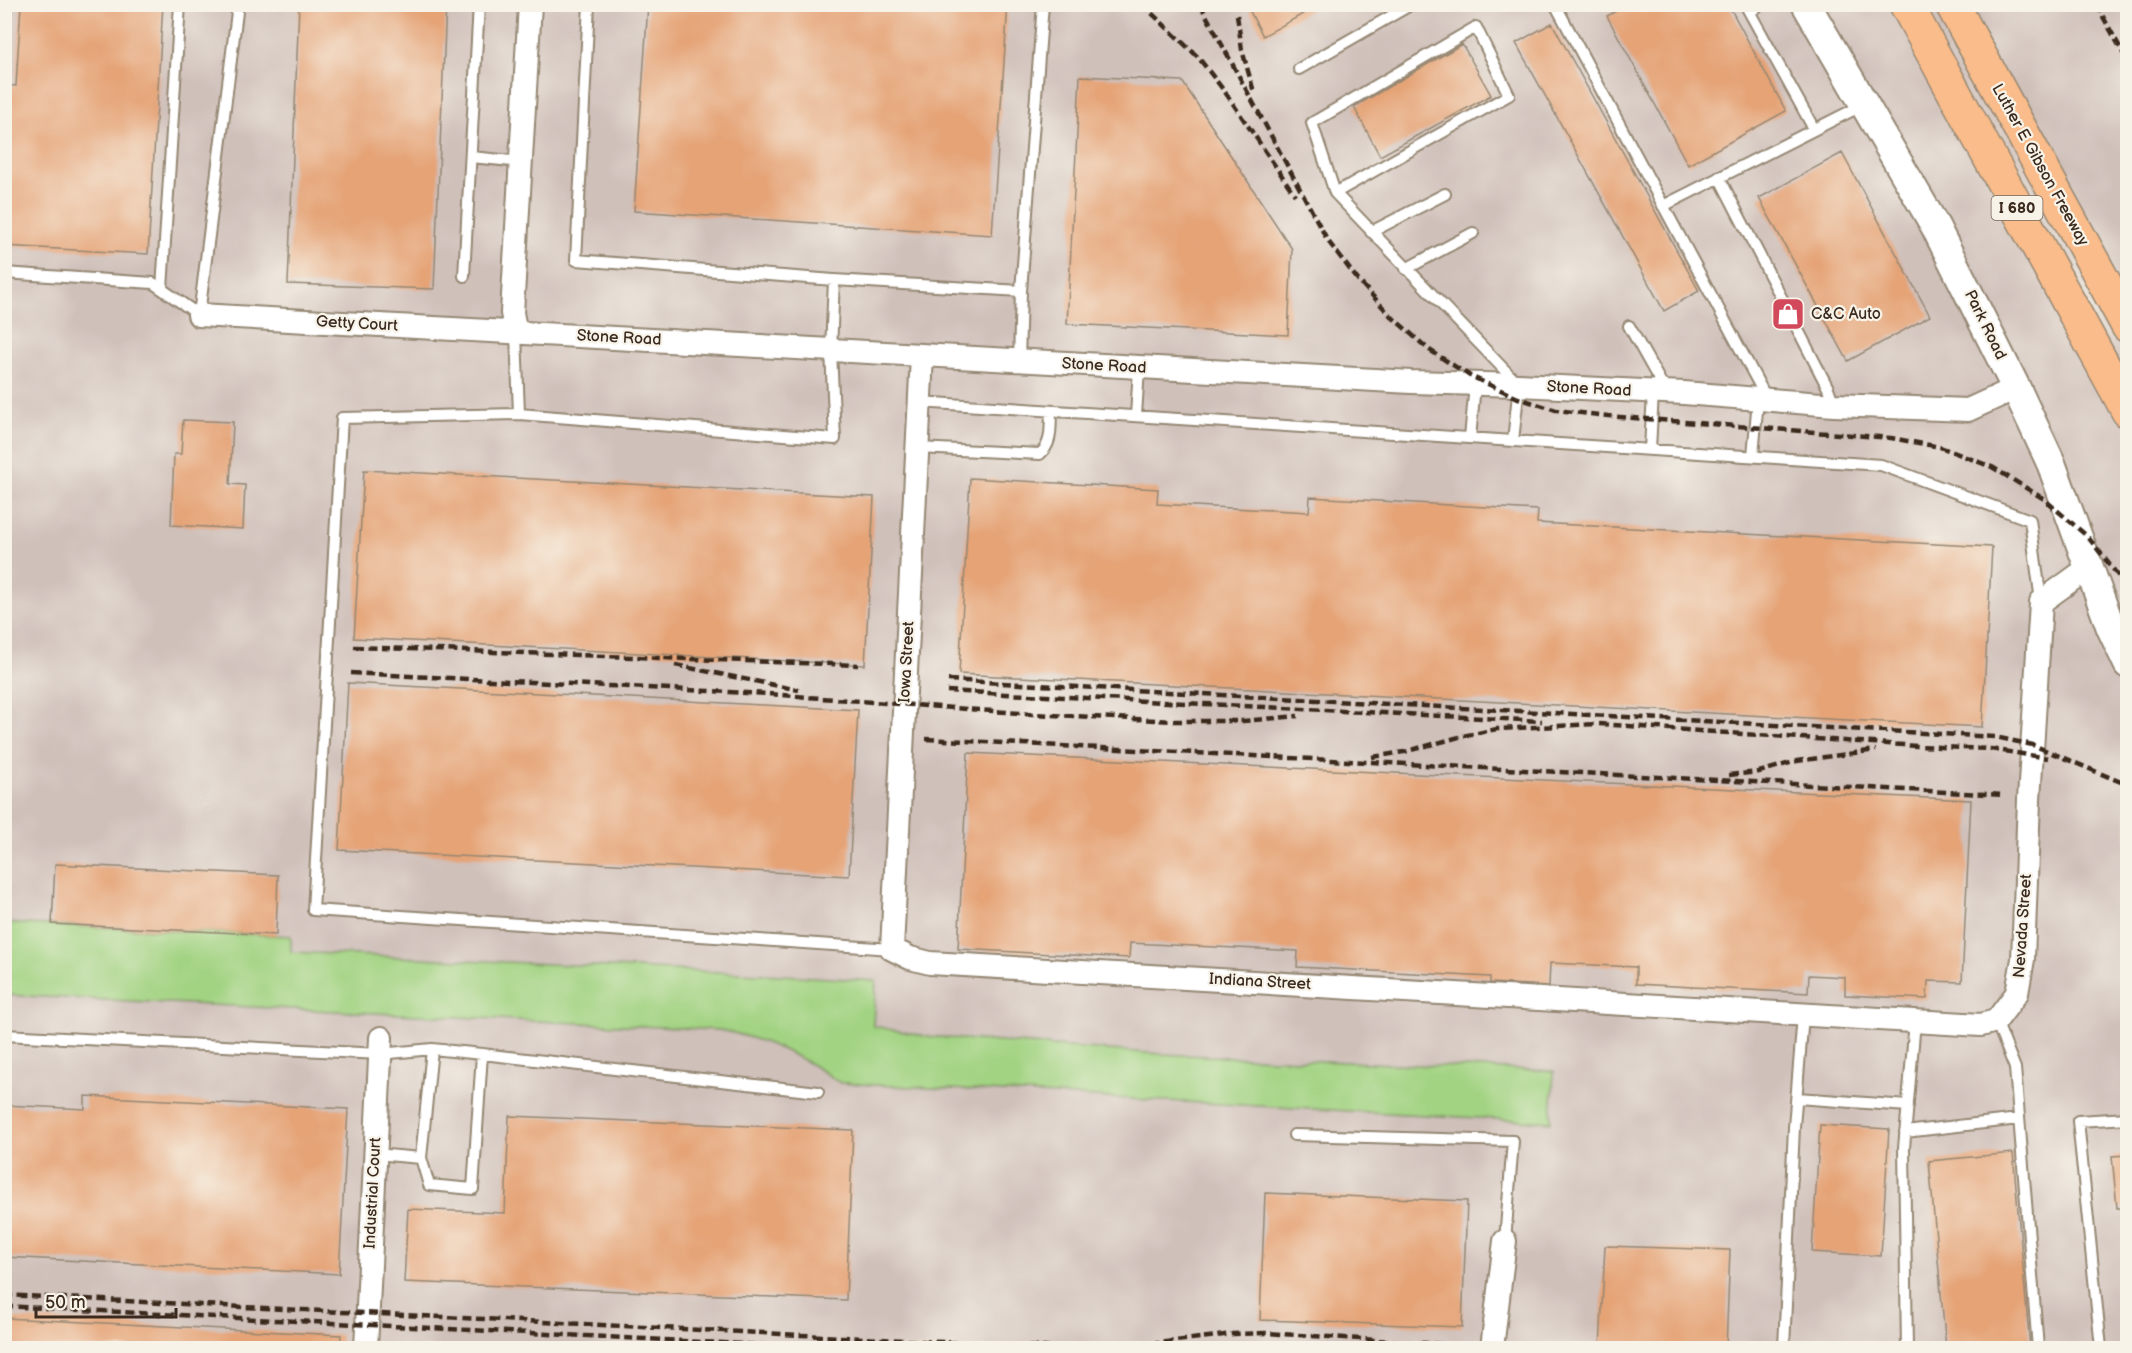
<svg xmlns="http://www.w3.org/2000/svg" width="2132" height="1353" viewBox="0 0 2132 1353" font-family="'Balsamiq Sans',sans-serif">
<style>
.industrial{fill:#cfc0ba}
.green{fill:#a2d382;stroke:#6e7e50;stroke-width:1.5}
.building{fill:#e5a376}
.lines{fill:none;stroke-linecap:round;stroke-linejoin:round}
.service-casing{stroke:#958773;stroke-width:14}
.minor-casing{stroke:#958773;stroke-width:26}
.tertiary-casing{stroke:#958773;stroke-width:32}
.motorway-casing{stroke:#958773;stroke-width:36}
.service{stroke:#fff;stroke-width:10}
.minor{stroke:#fff;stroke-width:22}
.tertiary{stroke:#fff;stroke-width:28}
.motorway{stroke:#f9bc8a;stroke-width:33}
.rail{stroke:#3b2a1e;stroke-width:4.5;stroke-dasharray:9 4.5;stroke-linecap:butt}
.labels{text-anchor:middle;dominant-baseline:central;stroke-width:4.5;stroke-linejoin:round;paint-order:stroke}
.shield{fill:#f7f3e8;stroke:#73665b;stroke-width:1.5}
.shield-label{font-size:15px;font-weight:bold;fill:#3b2a1e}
.street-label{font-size:16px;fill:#3b2a1e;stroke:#f7f3e8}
.poi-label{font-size:16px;fill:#3b2a1e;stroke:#f7f3e8;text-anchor:start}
</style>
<rect width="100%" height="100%" fill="#f7f3e8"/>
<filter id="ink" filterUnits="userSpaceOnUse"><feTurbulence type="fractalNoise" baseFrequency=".0167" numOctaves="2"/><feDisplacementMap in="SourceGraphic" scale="12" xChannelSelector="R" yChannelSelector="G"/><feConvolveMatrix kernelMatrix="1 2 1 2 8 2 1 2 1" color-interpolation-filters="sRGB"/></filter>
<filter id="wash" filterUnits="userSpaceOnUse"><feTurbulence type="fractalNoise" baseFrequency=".008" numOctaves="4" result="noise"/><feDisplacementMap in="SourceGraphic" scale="24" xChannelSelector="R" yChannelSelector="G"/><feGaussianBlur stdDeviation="1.35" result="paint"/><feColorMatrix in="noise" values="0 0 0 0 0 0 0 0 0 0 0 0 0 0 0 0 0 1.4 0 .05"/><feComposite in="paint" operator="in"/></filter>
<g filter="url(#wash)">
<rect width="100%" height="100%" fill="#efe4c8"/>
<!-- industrial -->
<path class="industrial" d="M5,5H2127V1348H5Z"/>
<!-- green -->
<path class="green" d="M4,923L291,936V952L782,975L876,981L873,1026L924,1036L1162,1054L1554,1071L1551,1122L840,1083C802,1056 765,1039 720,1030L5,995Z"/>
<g id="blocks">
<!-- building -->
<path class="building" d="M21,4H163L148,254L4,246V85L16,86Z
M299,4H446L434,289L288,284Z
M648,4H1008L992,235L634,211Z
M1246,4H1321L1263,36Z
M1629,4H1728L1786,111L1688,165L1607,16Z
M1552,23L1699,291L1664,311L1516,43Z
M1462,44L1491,95L1380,156L1354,107Z
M1080,76L1182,81L1292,249L1288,335L1067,324Z
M1842,153L1930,316L1848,361L1759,198Z
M183,420L233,422L230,484L245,485L243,529L171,525L174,454H181Z
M364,470L874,497L865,665L354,638Z
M970,478L1158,489L1157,504L1309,512L1310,497L1538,510L1537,523L1992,547L1982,727L959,674Z
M348,683L858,710L849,876L339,850Z
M968,753L1971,800L1962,982L1928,981L1927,999L1845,995V977L1809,975L1808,993L1636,984V967L1550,963L1549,986L1490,983V977L1297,967L1298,951L1130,943L1129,958L958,949Z
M55,864L278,875L276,935L52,924Z
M85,1096L348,1109L339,1274L4,1257V1105L85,1109Z
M509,1116L853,1130L846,1300L404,1282L408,1209L505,1213Z
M1820,1125L1889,1129L1881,1256L1812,1252Z
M2013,1153L2030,1348H1946L1929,1161Z
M2127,1155V1208H2117L2112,1156Z
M1265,1193L1467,1201L1462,1327L1260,1320Z
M1605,1246L1730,1250L1726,1348H1600Z
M4,1318L341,1335L340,1348H4Z"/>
</g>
</g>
<g filter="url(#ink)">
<use href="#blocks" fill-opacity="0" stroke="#958773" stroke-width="1.5"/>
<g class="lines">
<!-- service casing -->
<g class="service-casing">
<path id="service" d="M589,4L576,260L834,280L1021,291L1043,4
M1555,4L1767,399
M1745,4L1814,129
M1750,12L1761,4
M1299,69L1412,4
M471,157L521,162
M1719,177L1828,388L1834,405
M1335,193L1509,95L1476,27L1312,123L1335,193L1519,385L1513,441
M1663,206L1863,105
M1371,232L1445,194
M1406,269L1473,233
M4,273L153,283L199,315L238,4
M464,276L479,4
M162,289L180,4
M1629,326L1666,392
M516,333L519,414L342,418L313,910L892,949
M1019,361L1021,291
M919,402L1881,465L2030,520L2041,601
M519,414L835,439L831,350L834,280
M1136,416L1139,368
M1470,438L1475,385
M918,448L1040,454C1053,443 1050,427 1051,411
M1650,450L1653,392
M1753,456L1758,399
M1996,1021L2015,1068L2038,1348
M4,1035L380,1054L432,1049L421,1158L375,1154
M482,1054L818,1092
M1797,1098L1908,1106
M1905,1132L2019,1119
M1294,1135L1513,1141L1505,1241
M421,1158L429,1185L473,1189L482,1054L432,1049
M1784,1348L1794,1127L1803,1015
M1907,1348L1904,1148L1915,1021
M2101,1348L2078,1121L2128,1118"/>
</g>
<!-- minor casing -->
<g class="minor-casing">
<path id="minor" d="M199,315L1411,382L1519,385L1684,393L1834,405L1968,410L2016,388
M516,333L512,313L530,4
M922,356L892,949L910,958L930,963L1981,1025L1996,1021L2017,993L2023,959L2029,800L2041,602L2088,568
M366,1348L381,1038
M1492,1348L1505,1241"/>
</g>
<!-- tertiary casing -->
<g class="tertiary-casing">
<path id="tertiary" d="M1806,4L1935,226L2016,388L2051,463L2111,628L2128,664"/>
</g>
<!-- motorway casing -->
<g class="motorway-casing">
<path id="motorway" d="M1906,4L2128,411
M1952,4L2128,326"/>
</g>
<!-- service -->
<use href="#service" class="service"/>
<!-- minor -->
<use href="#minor" class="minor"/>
<!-- tertiary -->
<use href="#tertiary" class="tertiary"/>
<!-- motorway -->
<use href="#motorway" class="motorway"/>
<!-- rail -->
<path class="rail" d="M1142,4L1198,57L1225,92L1295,195
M1200,4L1328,241L1358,280L1391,316L1428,349L1470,376L1490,385L1518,398L1556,410L1608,416L1891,438L1940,447L1992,467L2044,499L2088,537L2120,578L2128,591
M2096,4L2128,62
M1237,15L1242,50L1254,92
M354,647L858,665
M675,665L799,690
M351,673L768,694L1032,714L1175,721H1243L1298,716
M948,680L1995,737L2033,745L2128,785
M947,691L1542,721
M1599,724L1917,746L1990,749L2048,758
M926,739L2004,795
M1372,757L1404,752L1463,736L1497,729L1597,724
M1729,775L1759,772L1797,761L1876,750
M4,1295L1061,1348
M4,1306L819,1348
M1056,1348L1125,1347L1233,1334L1266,1333L1455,1345"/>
</g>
</g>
<!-- icons -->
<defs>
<g id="shop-square" transform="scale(1.725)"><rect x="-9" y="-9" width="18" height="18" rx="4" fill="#d1495b" stroke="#f7f3e8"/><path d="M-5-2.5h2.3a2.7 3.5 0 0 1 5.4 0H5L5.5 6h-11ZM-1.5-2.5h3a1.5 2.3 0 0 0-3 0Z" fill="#fff"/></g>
</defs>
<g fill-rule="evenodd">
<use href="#shop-square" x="1788" y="314"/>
</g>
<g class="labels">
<!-- shield labels -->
<rect class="shield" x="1991.5" y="196" width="51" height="24" rx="4.5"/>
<g class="shield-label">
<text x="2017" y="208">I 680</text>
</g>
<!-- street labels -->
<g class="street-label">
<text transform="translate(2040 165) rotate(61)">Luther E Gibson Freeway</text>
<text transform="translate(357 324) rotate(3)">Getty Court</text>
<text transform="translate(1985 325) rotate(64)">Park Road</text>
<text transform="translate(619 338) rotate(3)">Stone Road</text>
<text transform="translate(1104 366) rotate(3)">Stone Road</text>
<text transform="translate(1589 389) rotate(3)">Stone Road</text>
<text transform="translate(907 662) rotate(-87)">Iowa Street</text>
<text transform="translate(2023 926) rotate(-86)">Nevada Street</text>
<text transform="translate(1260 982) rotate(3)">Indiana Street</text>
<text transform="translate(373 1193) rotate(-87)">Industrial Court</text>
</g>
<!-- poi labels -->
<g class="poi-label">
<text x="1811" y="314">C&amp;C Auto</text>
</g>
</g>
<!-- margin -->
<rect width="2132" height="1353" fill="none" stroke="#f7f3e8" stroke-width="24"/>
<!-- scale -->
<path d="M36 1308v9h140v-9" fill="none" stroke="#3b2a1e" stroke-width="3"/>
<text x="45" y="1308" font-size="18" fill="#3b2a1e" stroke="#f7f3e8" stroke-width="4.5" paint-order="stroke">50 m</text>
</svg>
